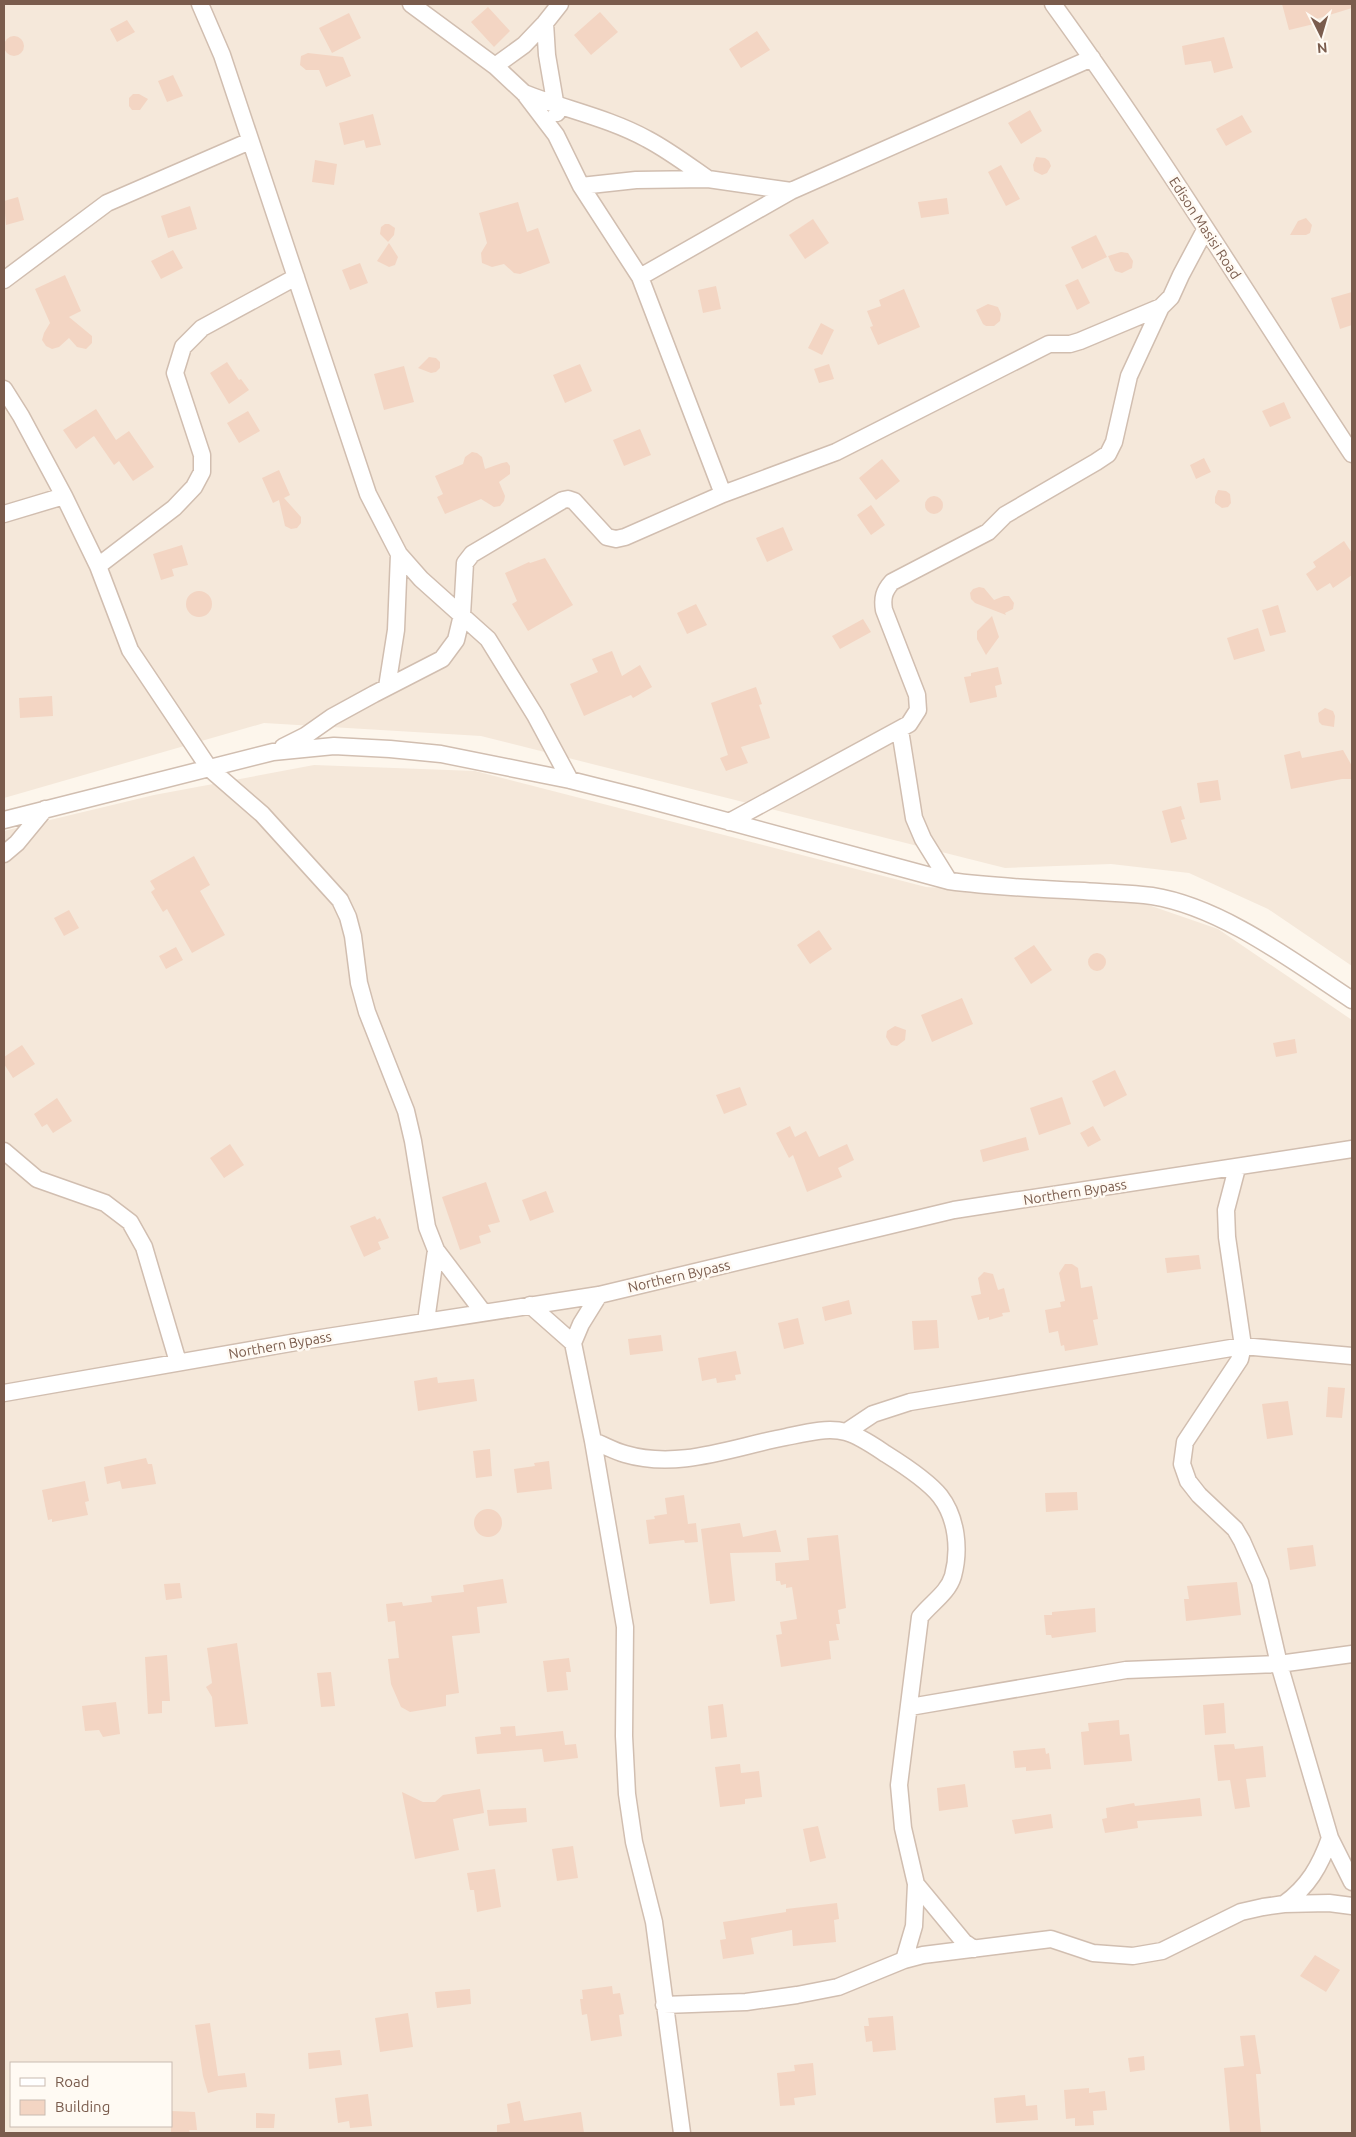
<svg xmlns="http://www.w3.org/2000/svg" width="1356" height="2137" viewBox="0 0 1356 2137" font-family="Ubuntu,sans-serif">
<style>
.residential{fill:#f5e8da;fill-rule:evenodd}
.building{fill:#f3d5c3}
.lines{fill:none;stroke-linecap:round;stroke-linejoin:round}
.minor-casing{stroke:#d1beb0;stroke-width:19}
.minor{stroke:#fff;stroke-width:16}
.labels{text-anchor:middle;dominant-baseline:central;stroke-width:5;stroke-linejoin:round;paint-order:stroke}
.street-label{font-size:14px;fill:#7a5c4d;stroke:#fffaf3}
</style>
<rect width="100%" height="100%" fill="#fdf6ec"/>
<!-- residential -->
<path class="residential" d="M4,4H1352V966L1268,909L1189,873L1111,864L1005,868L481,736L264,723L4,798Z
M314,765L475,771L926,887L1134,900L1218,929L1352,1020V2133H4V831L154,795ZM11,2063H171V2126H11Z"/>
<!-- building -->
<path class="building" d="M1282,4H1352V8L1313,20L1314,24L1289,30Z
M488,7L510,31L494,47L471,22Z
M600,12L618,32L591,55L574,35Z
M349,13L361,38L332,53L319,28Z
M127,20L135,32L117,42L110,29Z
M757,31L770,50L741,68L729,49Z
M4 46a10 10 0 1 1 20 0a10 10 0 1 1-20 0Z
M1224,37L1233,68L1214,73L1211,61L1185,65L1182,46Z
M308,53L343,57L351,76L326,87L319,70H306L300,65L301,56Z
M173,75L183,96L167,102L158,81Z
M133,94H139L148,99L140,110H132L129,106V98Z
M1030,110L1042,131L1021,144L1008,123Z
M373,114L381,145L366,148L364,140L344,145L339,123Z
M1242,115L1252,132L1226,146L1216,129Z
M1036,157L1045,158L1049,161L1051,166L1047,173L1042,175L1034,171L1033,165Z
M315,160L337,164L334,185L312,182Z
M1001,165L1020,199L1006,206L988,172Z
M18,197L24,220L6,225L4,201Z
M947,198L949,214L921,218L918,202Z
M518,202L527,232L538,228L550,263L520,274L514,273L504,264L492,267L482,263L481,253L487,243L479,213Z
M190,206L197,229L168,238L161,216Z
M1306,218L1312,225L1310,233L1306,235H1290L1298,221Z
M813,219L829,243L805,259L789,235Z
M385,224H389L395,228L394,235L388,242L380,234L381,227Z
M1096,235L1107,257L1082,269L1071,247Z
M389,243L398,257L395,265L389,267L377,261Z
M173,250L183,268L161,279L151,261Z
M1121,252L1128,253L1133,261L1132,268L1122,273L1115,271L1108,256Z
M360,263L368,283L350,290L342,270Z
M65,275L81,311L69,317L92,336V343L86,349L77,347L69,338L59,347L52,349L46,346L42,340L44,333L50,323L35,289Z
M1078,279L1090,303L1077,310L1065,285Z
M716,286L721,309L703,313L698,290Z
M904,289L920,327L878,345L870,327L873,326L867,311L881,306L879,300Z
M1352,292V325L1340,329L1331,298Z
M988,304L998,307L1001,314L1000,321L994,326H986L983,324L976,310Z
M821,323L834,330L822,355L808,348Z
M429,357L436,358L440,362V368L436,372L431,373L418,368Z
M227,362L239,380L241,379L249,390L229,404L210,373Z
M580,364L592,391L565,403L553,375Z
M829,364L834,379L819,383L814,369Z
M404,366L414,402L384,410L374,374Z
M1284,402L1291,418L1270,427L1262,411Z
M96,409L116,440L129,431L154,467L133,481L119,461L114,465L94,436L76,449L63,430Z
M248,411L260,431L239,443L227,423Z
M640,429L651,455L624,466L613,440Z
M472,452L477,453L482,457L485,469L502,463L507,462L510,466V474L499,482L505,496L504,501L500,506L494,507L481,499L445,514L437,497L443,494L435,476L463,464L465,457Z
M1204,458L1211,472L1196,479L1190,465Z
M882,459L900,481L876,500L859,478Z
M279,470L290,495L284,498L301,517V523L297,528L291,529L285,526L279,500L273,503L262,478Z
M1218,490L1226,491L1230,494L1231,503L1228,507L1222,508L1215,503V497Z
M925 505a9 9 0 1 1 18 0a9 9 0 1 1-18 0Z
M871,505L885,525L871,535L857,515Z
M783,527L793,550L767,562L756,538Z
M1344,541L1352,553V575L1333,588L1330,583L1317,591L1306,574L1316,567L1313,562Z
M182,545L188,565L172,569L174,576L161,580L153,554Z
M545,558L573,605L528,631L512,604L517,601L505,573L529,562L530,563Z
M979,587L984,588L994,600L1004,596H1009L1014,603L1013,609L1005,613L1006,615L975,603L971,599L970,593L973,589Z
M186 604a13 13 0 1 1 26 0a13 13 0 1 1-26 0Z
M696,604L707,625L687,634L677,613Z
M1278,605L1286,632L1270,636L1262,610Z
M992,616L999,637L986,655L977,639V631Z
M863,619L871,632L840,649L832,636Z
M1258,628L1265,651L1234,660L1227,638Z
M612,651L622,676L640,665L652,687L633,698L631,695L584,716L570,684L598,672L592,659Z
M998,667L1002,684L995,686L997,697L970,703L964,677L971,676V673Z
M756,687L762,704L759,705L770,738L741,747L748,763L726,771L720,758L728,755L711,703Z
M52,696L53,716L20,718L19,698Z
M1325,708L1333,711L1335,716L1334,727L1322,725L1319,722L1318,713Z
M1343,750L1352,766V779H1342L1291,789L1284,755L1300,751L1302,758Z
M1218,780L1221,800L1200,803L1197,783Z
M1181,806L1185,819L1181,820L1187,839L1171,843L1162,811Z
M194,856L210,885L200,891L225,935L192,953L167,909L163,912L151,892L155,889L150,881Z
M69,910L79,928L64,936L54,918Z
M819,930L832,949L810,964L797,945Z
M1034,945L1052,970L1031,984L1014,958Z
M176,947L183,960L166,969L159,956Z
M1088 962a9 9 0 1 1 18 0a9 9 0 1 1-18 0Z
M962,998L973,1024L932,1042L921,1015Z
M895,1026L906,1030L905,1040L897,1046L891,1045L886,1037L887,1031Z
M1295,1039L1297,1053L1276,1057L1273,1043Z
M22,1045L35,1064L13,1078L4,1064V1057Z
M1115,1070L1127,1095L1104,1107L1092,1081Z
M740,1087L747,1105L724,1114L716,1095Z
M1062,1097L1071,1124L1039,1135L1030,1108Z
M57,1098L72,1121L53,1133L47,1124L42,1127L34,1114Z
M790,1126L795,1137L806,1131L819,1157L847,1144L854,1160L838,1168L842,1177L807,1192L793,1155L789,1158L776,1133Z
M1093,1126L1101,1140L1088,1147L1080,1133Z
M1026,1137L1029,1150L983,1162L980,1150Z
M230,1144L244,1165L224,1178L210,1158Z
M486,1182L500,1222L488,1225L491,1232L479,1236L481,1243L460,1250L442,1197Z
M546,1191L554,1212L530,1221L522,1200Z
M375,1216L377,1220L380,1218L389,1238L378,1242L381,1249L364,1257L350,1226Z
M1199,1255L1201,1269L1167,1273L1165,1258Z
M1065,1264H1072L1078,1268L1081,1288L1092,1286L1098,1319L1093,1320L1098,1345L1065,1351L1064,1345L1061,1346L1058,1331L1049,1333L1045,1310L1061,1307L1060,1302L1065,1301L1059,1273Z
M984,1272L993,1274L998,1290L1004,1288L1010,1312L1002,1313L1003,1316L989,1320V1317L978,1320L971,1296L981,1294L978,1278Z
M849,1300L852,1314L825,1321L822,1307Z
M798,1318L804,1344L784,1349L778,1323Z
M937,1320L939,1348L914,1350L912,1321Z
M661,1335L663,1351L630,1355L628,1339Z
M736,1351L741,1374L735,1375L736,1380L717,1383L716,1378L702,1381L698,1358Z
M437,1377L438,1383L474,1379L477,1401L418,1411L414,1381Z
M1328,1387L1345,1388L1342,1418L1326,1417Z
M1288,1401L1293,1435L1267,1439L1262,1404Z
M490,1449L492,1476L476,1478L473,1451Z
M146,1458L148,1464H152L156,1484L122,1489L120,1481L107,1484L104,1467Z
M549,1461L552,1489L517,1493L514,1469L535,1466L534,1463Z
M85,1481L89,1501L85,1502L88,1515L52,1522V1519L48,1520L42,1490Z
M1077,1492L1078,1510L1046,1512L1045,1493Z
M684,1495L688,1524L696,1523L698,1542L685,1543L684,1540L649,1544L646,1520L655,1519L654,1516L667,1514L665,1498Z
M474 1523a14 14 0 1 1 28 0a14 14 0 1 1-28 0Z
M740,1523L743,1537L776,1530L781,1552L730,1553L735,1601L710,1604L701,1529Z
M838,1535L846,1608L838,1610L840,1624H836L839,1640L829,1641L831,1659L781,1667L776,1635L782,1634L780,1622L797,1619L792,1587L786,1588V1584L781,1585L780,1581H776L775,1563L809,1560L807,1538Z
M1313,1545L1316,1566L1290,1570L1287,1548Z
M503,1579L507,1603L477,1607L480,1633L452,1636L459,1693L446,1695V1706L410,1712L401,1707L391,1684L388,1659L399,1658L395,1621L388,1622L386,1604L402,1602L403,1606L432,1602L431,1596L464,1592L463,1585Z
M1237,1582L1241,1615L1186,1621L1184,1599H1189L1187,1586Z
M180,1583L182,1598L166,1600L164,1584Z
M1095,1608L1096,1632L1052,1638L1051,1635H1046L1044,1615H1052V1612Z
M237,1643L248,1724L215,1727L212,1697L206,1687L212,1683L207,1648Z
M167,1655L170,1701H162V1713L148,1714L145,1657Z
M569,1658L571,1672H566L568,1690L547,1692L543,1661Z
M331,1672L335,1706L321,1707L317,1673Z
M116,1702L120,1734L103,1737L99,1730L85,1731L82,1706Z
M1224,1703L1226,1733L1205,1735L1203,1705Z
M723,1704L727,1737L711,1739L708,1706Z
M1119,1720L1120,1735L1129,1734L1132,1761L1084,1765L1081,1732L1089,1731L1088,1723Z
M515,1726L516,1736L563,1731L565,1745L576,1744L578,1758L544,1762L542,1749L477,1754L475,1737L501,1734L500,1727Z
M1234,1744L1235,1749L1263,1746L1266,1777L1246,1779L1250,1807L1235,1809L1230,1780L1218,1781L1214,1745Z
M1045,1748L1046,1754L1049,1753L1051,1769L1026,1771V1767L1015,1768L1013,1751Z
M740,1764L741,1773L759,1771L762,1797L745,1799V1804L720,1807L715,1767Z
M965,1784L968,1807L939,1811L937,1788Z
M480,1789L484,1813L453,1819L459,1850L415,1859L402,1792L423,1802H435L443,1795Z
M1200,1798L1202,1816L1137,1821L1138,1828L1105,1833L1102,1819L1107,1818L1106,1808L1134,1803L1135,1806Z
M526,1808L527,1822L489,1826L487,1810Z
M1051,1814L1053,1828L1015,1834L1012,1820Z
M818,1826L826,1858L810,1862L803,1829Z
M573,1846L578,1878L557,1881L552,1849Z
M495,1869L501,1907L477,1912L474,1890H470L467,1873Z
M837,1903L839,1919L834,1920L836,1942L793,1946L792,1930L751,1938L754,1954L723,1959L720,1940L726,1939L723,1922L786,1912V1909Z
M1315,1955L1340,1970L1326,1992L1300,1976Z
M612,1986L613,1994L620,1993L624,2014L619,2015L622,2036L591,2041L587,2014L582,2015L580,1999H583L582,1990Z
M470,1989L471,2004L437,2008L435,1992Z
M408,2013L413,2047L380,2052L375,2018Z
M893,2016L896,2050L873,2052L872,2041L866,2042L864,2026H869L868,2018Z
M210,2023L218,2076L245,2073L247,2087L219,2090L208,2093L203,2076L195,2025Z
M1255,2035L1261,2074H1256L1261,2133H1230L1224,2068L1244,2066L1240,2036Z
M340,2050L342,2065L309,2069L308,2053Z
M1144,2056L1145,2070L1130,2072L1128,2058Z
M813,2063L816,2095L794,2098L795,2105L780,2106L777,2073L795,2071L794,2065Z
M1089,2088V2093L1105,2091L1107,2110L1093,2111L1094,2125L1075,2126V2118L1066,2119L1064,2090Z
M368,2094L372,2126L350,2128L349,2121L338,2123L335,2098Z
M1025,2095L1026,2106L1037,2105L1038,2120L996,2123L994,2098Z
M520,2101L524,2121L581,2112L584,2133H497V2125L510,2123L507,2104Z
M171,2111L195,2112L197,2130H189L190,2133H171Z
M256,2113L275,2114L274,2128H256Z"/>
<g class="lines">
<!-- minor casing -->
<g class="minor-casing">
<path id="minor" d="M200,4L222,55L368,494L399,554L421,579L488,639L535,715L570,780
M411,4L495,66L524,93L556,135L581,186L640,277L723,494
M1053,4C1159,150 1253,304 1352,454
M545,23L547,55L557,113
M495,66L524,45L545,23L560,4
M524,93C564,109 609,118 647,139C668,150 688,165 708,179
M581,186L636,180L708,179L791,191
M640,277L791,191L1092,58
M4,280L107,203L250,141
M4,389L21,416L64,496L98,566L130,650L209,768L262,814L340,900L348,917L353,936L359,983L367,1012L406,1111L413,1141L427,1227L436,1250L483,1312
M4,514L64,496
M98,566L174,508L194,487L202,472V455L175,373L183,347L202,328L296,277
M387,687L396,630L399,554
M900,730L914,818L923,839L949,881
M283,747L305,736L332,717L374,694L442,659L456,640L462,615L465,563L472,554L563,500L568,499L574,501L607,537L616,539L625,537L723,494L836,452L1049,344H1070L1080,341L1161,307L1171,297L1181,275L1205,230
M4,820L273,752L334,746L390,749L441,754L570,780L638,797L949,881C994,887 1039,889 1084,891C1107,893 1130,893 1152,896C1222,907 1294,962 1352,1000
M729,822L909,724L918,710L917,695L884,610C882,598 884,591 892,582L988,532L1005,515L1096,462L1108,454L1114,442L1129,376L1161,307
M4,854L17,843L45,809
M4,1151L37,1179L105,1203L130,1222L144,1247L178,1362
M1237,1168L1226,1210L1227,1237L1243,1346L1240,1359L1185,1442L1182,1464L1188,1481L1199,1495L1235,1529L1242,1541L1260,1582L1279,1664L1330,1838L1352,1882
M599,1295L581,1324L573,1343L593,1441L625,1627L624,1736L627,1794L634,1842L654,1922L682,2133
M530,1305L573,1343
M426,1321L436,1250
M4,1393L308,1340L599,1295L954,1210L1352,1149
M846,1432L873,1414L910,1402L1243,1346L1352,1356
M593,1441C604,1445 614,1451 625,1454C679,1470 733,1447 786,1437C805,1433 827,1427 846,1432C860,1436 874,1446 886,1454C902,1464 928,1481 940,1496C957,1518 960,1550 953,1576C948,1593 931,1603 920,1617L899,1785L903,1828L916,1884L914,1926L904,1960L838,1987L797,1995L746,2002L664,2005
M910,1707L1126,1670L1279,1664L1352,1654
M916,1884L964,1942L974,1949
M1284,1904C1308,1887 1320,1866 1330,1838
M904,1960L923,1955L1051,1939L1093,1953L1133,1956L1162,1951L1241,1912L1263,1907L1284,1904L1329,1903L1352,1906"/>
</g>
<!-- minor -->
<use href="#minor" class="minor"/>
</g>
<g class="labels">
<!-- street labels -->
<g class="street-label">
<text transform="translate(1205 228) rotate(57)">Edison Masisi Road</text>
<text transform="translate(1075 1192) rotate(-9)">Northern Bypass</text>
<text transform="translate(679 1276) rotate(-13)">Northern Bypass</text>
<text transform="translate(280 1345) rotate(-10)">Northern Bypass</text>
</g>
</g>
<!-- border -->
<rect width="1356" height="2137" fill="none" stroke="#7a5c4d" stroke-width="10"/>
<!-- legend -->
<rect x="10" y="2062" width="162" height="65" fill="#fffaf3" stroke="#cabbb1"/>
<rect x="20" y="2078" width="25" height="8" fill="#ffffff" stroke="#cabbb1"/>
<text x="55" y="2087" font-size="15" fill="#7a5c4d">Road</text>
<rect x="20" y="2100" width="25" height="15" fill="#f3d5c3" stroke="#cabbb1"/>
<text x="55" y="2112" font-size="15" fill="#7a5c4d">Building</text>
<!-- north arrow -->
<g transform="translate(1321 35) rotate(175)" stroke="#fffaf3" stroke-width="4" paint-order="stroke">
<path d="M0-4L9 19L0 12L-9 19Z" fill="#7a5c4d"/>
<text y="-8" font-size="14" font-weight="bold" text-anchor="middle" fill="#7a5c4d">N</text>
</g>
</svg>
